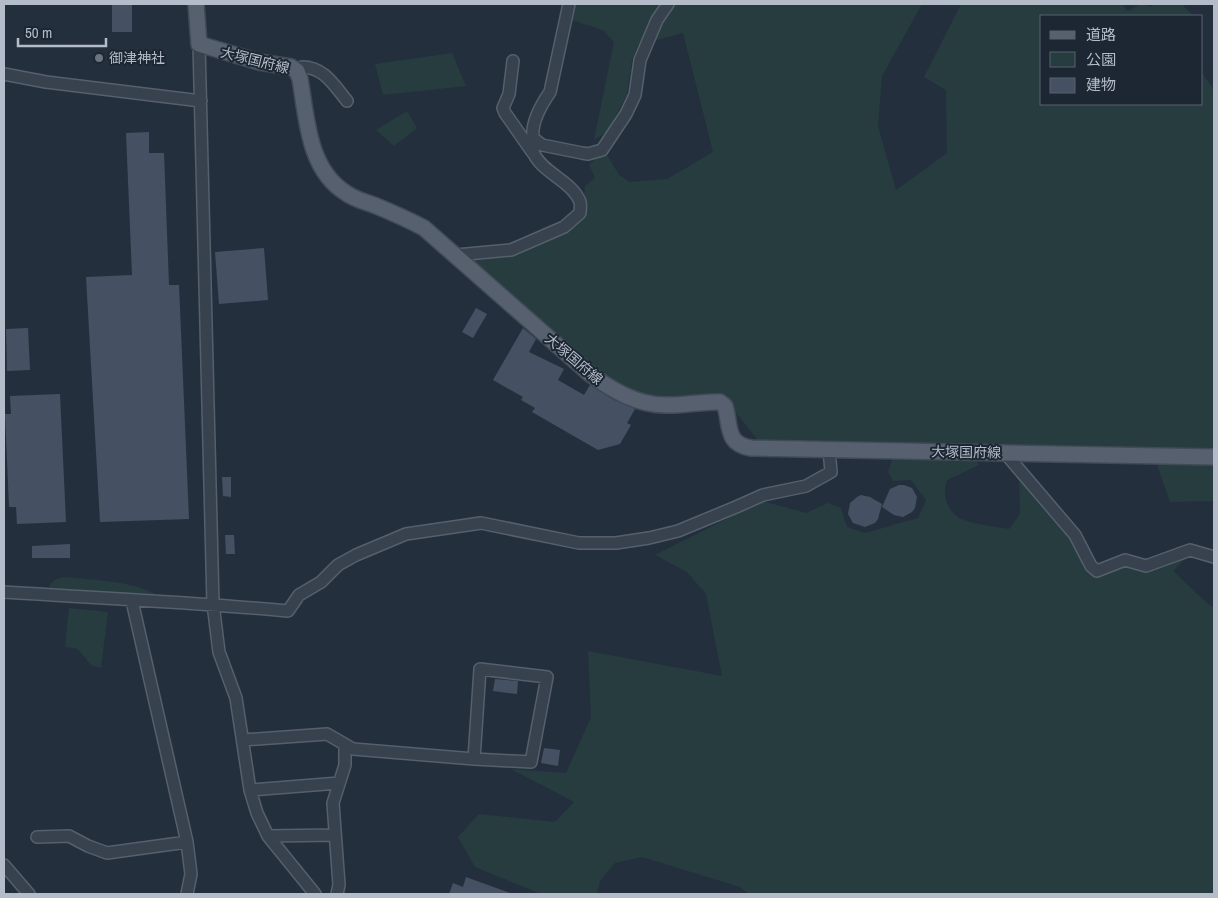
<svg xmlns="http://www.w3.org/2000/svg" width="1218" height="898" viewBox="0 0 1218 898" font-family="'Archivo Narrow','Noto Sans JP',sans-serif">
<style>
.green{fill:#263c3f}
.building{fill:#455162}
.lines{fill:none;stroke-linecap:round;stroke-linejoin:round}
.minor-casing{stroke:#565f6c;stroke-width:14}
.major-casing{stroke:#414a57;stroke-width:18}
.minor{stroke:#38414e;stroke-width:11}
.major{stroke:#56606e;stroke-width:15}
.worship-dot{fill:#6b7280;stroke:#1d2633;stroke-width:2}
.labels{text-anchor:middle;dominant-baseline:central;stroke-width:4;stroke-linejoin:round;paint-order:stroke}
.poi-label{font-size:14px;fill:#b4bcc9;stroke:#1d2633;text-anchor:start}
.street-label{font-size:14px;fill:#b4bcc9;stroke:#1d2633}
</style>
<rect width="100%" height="100%" fill="#242f3e"/>
<!-- green -->
<path class="green" d="M572,4H922L882,76L878,126L896,190L947,153L946,90L924,77L961,4H1122L1128,11L1141,4L1152,7L1153,4H1182L1193,16H1042V104H1202V73L1214,90V451L757,439L730,405L662,399L647,396L608,380L473,263L474,260L515,253L567,229L579,222L583,212L585,186L595,178L589,165L598,156L607,155L619,175L630,182L667,179L713,152L683,33L638,45L632,60L627,95L607,132L594,140L614,42L603,30L571,20Z
M452,53L466,86L383,95L375,64Z
M407,111L417,128L394,146L376,130Z
M893,458H975L979,465L947,480C942,494 946,509 959,518C966,523 998,527 1009,529L1020,514L1019,477L1072,539L1085,571L1096,576L1128,566L1146,573L1187,557L1173,571L1208,604L1214,607V894H749L740,887L642,857L615,863L600,881L597,894H541L475,867L458,837L479,814L555,822L574,802L511,769L566,773L591,717L588,651L722,676L706,594L687,572L655,555L762,501L806,513L828,503L841,508L847,527L865,533L918,518L926,500L911,480L893,481L888,472Z
M1214,464V501L1170,502L1157,465Z
M66,577C90,580 139,581 157,596V598L48,589C51,581 58,577 66,577Z
M69,608L108,612L101,668L91,665L78,649L65,647Z"/>
<!-- building -->
<path class="building" d="M112,4H132V32H112Z
M149,132V153H164L169,285H179L189,519L100,522L86,277L132,275L126,133Z
M264,248L268,300L219,304L215,252Z
M476,308L487,314L473,338L462,332Z
M28,328L30,370L7,371L6,329Z
M523,328L536,339L529,352L564,369L558,380L584,395L590,385L612,399L635,409L627,423L631,425L620,444L598,450L532,412L535,408L521,400L523,397L493,380Z
M60,394L66,522L17,524L16,507H9L5,414H11L10,396Z
M222,477H231V497L223,496Z
M899,485H904L912,488L917,497L915,508L912,512L903,517L894,515L882,507L890,489Z
M861,495L870,497L882,504L878,519L875,523L865,527L853,523L848,514L850,503L857,497Z
M225,535H234L235,554H226Z
M70,544V558H32V546Z
M495,679L518,681L517,694L493,691Z
M544,748L560,750L558,766L541,763Z
M466,877L510,893V894H449L453,883L463,887Z"/>
<g class="lines">
<!-- minor casing -->
<g class="minor-casing">
<path id="minor" d="M199,44L213,604L219,652L236,698L250,790L257,813L268,836L315,894
M513,61L509,94L503,108L505,113L533,153
M297,71L302,67C324,67 334,85 347,101
M4,74L46,82L201,101
M533,138L542,145L582,153L588,154L602,150L626,114L635,95L640,60L657,20L668,4
M456,255L511,250L564,227L580,213C580,210 581,205 580,202C573,182 543,173 534,154C532,149 533,144 533,138C531,122 541,105 550,92L569,4
M1005,453L1075,535L1091,566L1097,571L1125,560L1146,566L1190,550L1214,557
M4,592C98,598 193,602 288,611L299,595L321,582L338,565L356,555L406,534L481,523L579,543H616L649,538L678,531L736,507L763,495L806,486L831,472L829,449
M132,601L187,842L191,874L187,894
M243,740L327,734L353,749L474,759L531,762L547,677L480,669L474,759
M250,790L339,783
M268,836L335,835
M37,837L69,836L88,846L107,853L187,842
M4,865L29,894
M337,894L339,885L333,803L345,765V745"/>
</g>
<!-- major casing -->
<g class="major-casing">
<path id="major" d="M196,4L199,44L259,62L291,67L297,71L300,79C307,119 308,169 346,193C354,199 365,202 374,205C391,212 407,219 424,228L590,374C612,390 637,405 665,405C683,406 701,401 720,402L725,406C731,425 725,444 751,448L1214,457"/>
</g>
<!-- minor -->
<use href="#minor" class="minor"/>
<!-- major -->
<use href="#major" class="major"/>
</g>
<!-- markers -->
<circle class="worship-dot" cx="99" cy="58" r="5"/>
<g class="labels">
<!-- poi labels -->
<g class="poi-label">
<text x="109" y="58">御津神社</text>
</g>
<!-- street labels -->
<g class="street-label">
<text transform="translate(255 60) rotate(14)">大塚国府線</text>
<text transform="translate(574 359) rotate(40)">大塚国府線</text>
<text transform="translate(966 452) rotate(1)">大塚国府線</text>
</g>
</g>
<!-- border -->
<rect width="1218" height="898" fill="none" stroke="#b4bcc9" stroke-width="10"/>
<!-- legend -->
<rect x="1040" y="15" width="162" height="90" fill="#1d2633" stroke="#59626f"/>
<rect x="1050" y="31" width="25" height="8" fill="#56606e" stroke="#59626f"/>
<text x="1086" y="40" font-size="15" fill="#b4bcc9">道路</text>
<rect x="1050" y="52" width="25" height="15" fill="#263c3f" stroke="#59626f"/>
<text x="1086" y="65" font-size="15" fill="#b4bcc9">公園</text>
<rect x="1050" y="78" width="25" height="15" fill="#455162" stroke="#59626f"/>
<text x="1086" y="90" font-size="15" fill="#b4bcc9">建物</text>
<!-- scale -->
<path d="M18 38v8h88v-8" fill="none" stroke="#b4bcc9" stroke-width="2.5"/>
<text x="25" y="38" font-size="15" fill="#b4bcc9" stroke="#1d2633" stroke-width="4" paint-order="stroke">50 m</text>
</svg>
